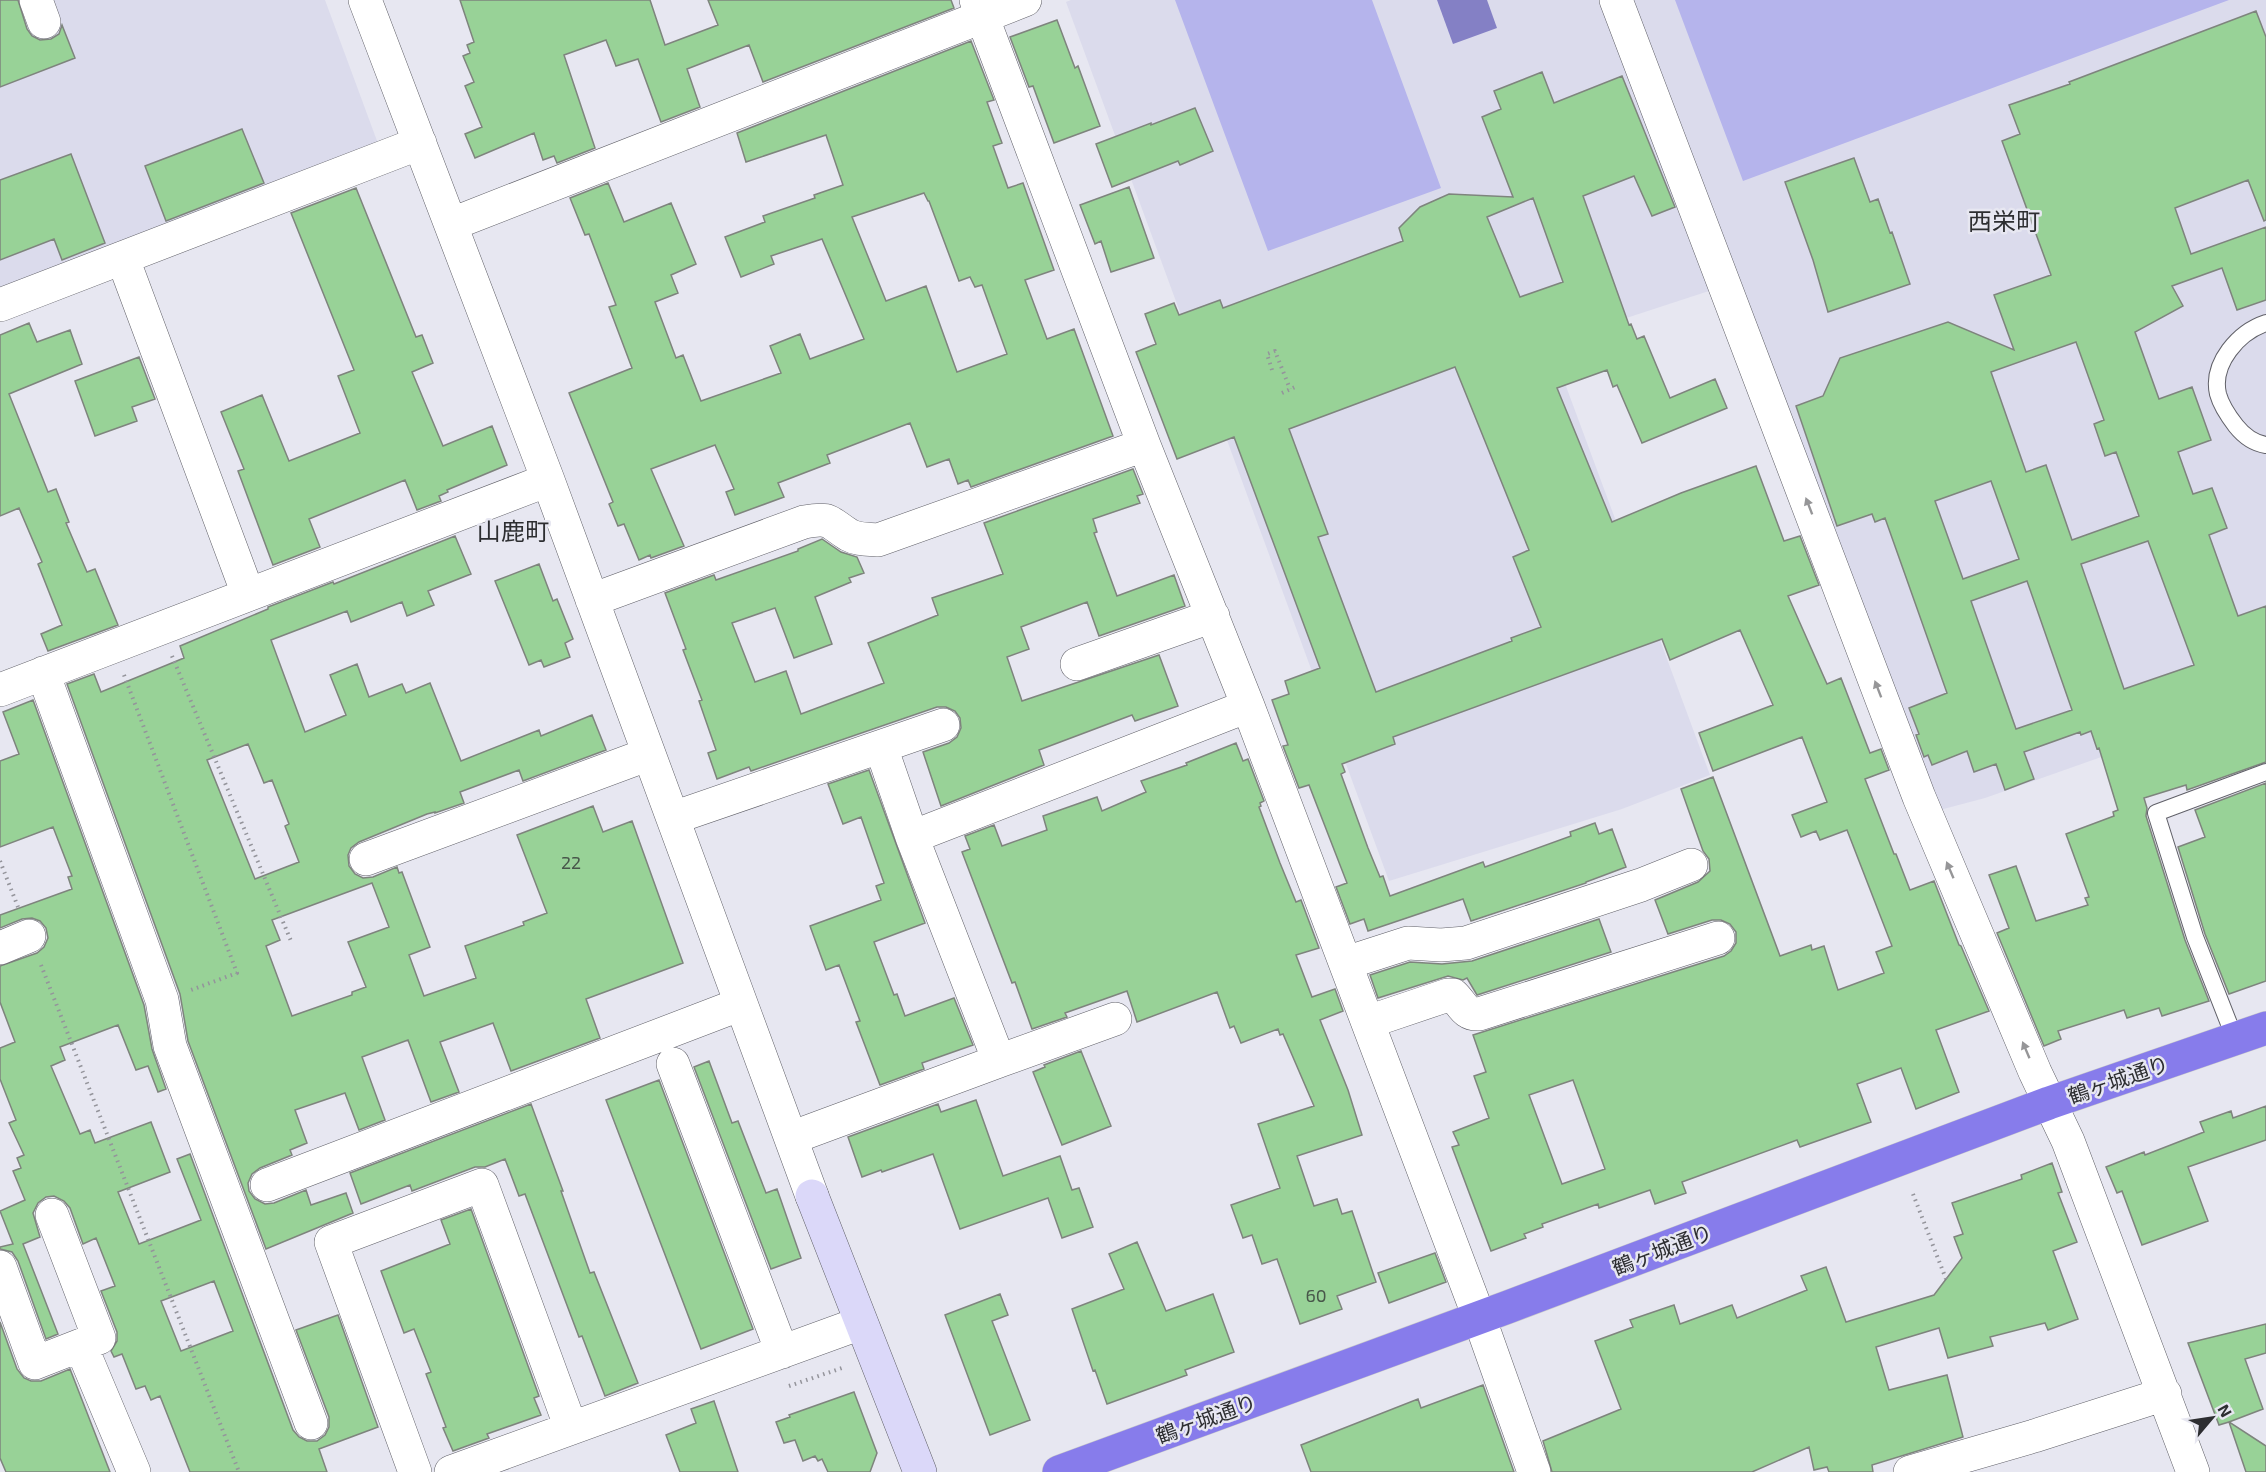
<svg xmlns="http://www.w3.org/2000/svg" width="2266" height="1472" viewBox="0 0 2266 1472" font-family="'Exo 2','Noto Sans JP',sans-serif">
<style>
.built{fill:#dbdbec}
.green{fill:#b5b4ec}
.water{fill:#8480c5}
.building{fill:#98d297;stroke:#7e847d;stroke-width:1.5;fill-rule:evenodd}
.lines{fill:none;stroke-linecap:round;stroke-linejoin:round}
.lane-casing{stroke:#606068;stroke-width:18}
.street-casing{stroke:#606068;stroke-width:34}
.secondary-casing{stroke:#606068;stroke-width:34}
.highway-casing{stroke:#c8c9c9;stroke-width:34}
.path{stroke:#94949b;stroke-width:4;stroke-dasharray:1.5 4.5;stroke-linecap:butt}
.lane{stroke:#fff;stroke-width:16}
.street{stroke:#fff;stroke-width:33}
.secondary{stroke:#dbd8f9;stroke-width:33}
.highway{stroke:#877ceb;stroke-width:33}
.oneway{fill:#969698}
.labels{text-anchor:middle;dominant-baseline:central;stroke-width:5;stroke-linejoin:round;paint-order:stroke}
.number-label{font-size:18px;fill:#48574a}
.street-label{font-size:21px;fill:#2d2e31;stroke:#e7e7f1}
.quarter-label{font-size:24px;fill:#2d2e31;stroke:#e7e7f1}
</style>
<rect width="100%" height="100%" fill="#e7e7f1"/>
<!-- built -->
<path class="built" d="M0,0H325L380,149L0,295Z
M1071,0H1601L1715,289L1550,343L1710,775L1622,809L1389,881L1066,2Z
M1628,0H2266V699L1985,798L1936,811Z"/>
<!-- green -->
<path class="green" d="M1175,0H1372L1441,188L1268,251Z
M1675,0H2229L1743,181Z"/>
<!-- water -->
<path class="water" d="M1437,0H1487L1497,28L1453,44Z"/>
<!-- building -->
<path class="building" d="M0,0H18L27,29L32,36L40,40L51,39L59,34L62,25L75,58L0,87Z
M460,0H650L665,45L718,25L708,0H951L954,8L763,82L749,45L687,69L700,107L661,122L638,59L616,66L606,40L564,55L595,148L557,163L554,156L543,160L534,133L475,158L465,134L482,127L465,86L474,82L463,56L470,53L467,45L474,42Z
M2256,11L2266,37V220L2264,221L2248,180L2175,208L2191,254L2266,227V300L2237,310L2222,268L2172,286L2183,306L2135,332L2159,399L2192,387L2211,440L2178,452L2193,494L2212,488L2227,528L2209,535L2238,616L2266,606V762L2187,790L2186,785L2144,798L2147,808L2146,816L2185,940L2209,1001L2162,1016L2159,1008L2127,1018L2124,1010L2058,1031L2061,1039L2044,1046L1997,933L2009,928L1989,875L2016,866L2036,921L2088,905L2085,898L2089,897L2066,834L2114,816L2113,812L2118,810L2099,748L2097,749L2091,731L2081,735L2080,732L2024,752L2034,779L2005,790L1996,764L1974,772L1967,751L1932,765L1928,755L1924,757L1916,735L1919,734L1909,708L1947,693L1885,518L1875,522L1872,514L1837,526L1796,406L1823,396L1840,358L1948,322L2014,350L1994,295L2051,275L2002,141L2020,134L2009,105L2070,84L2069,82ZM2076,342L2104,420L2094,424L2105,456L2116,452L2139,516L2072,540L2046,465L2026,472L1991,372ZM1991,481L2019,559L1963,579L1935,501ZM2148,541L2194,665L2124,689L2081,564ZM2027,581L2072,710L2016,729L1971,601Z
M1057,20L1075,68L1078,66L1100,126L1054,143L1033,86L1029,87L1010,37Z
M971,41L994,100L987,102L1002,143L993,146L1008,188L1023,183L1054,270L1025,280L1047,339L1074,329L1113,436L971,487L968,480L958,484L949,459L927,467L910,423L827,455L830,463L778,483L784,497L735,515L726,492L734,489L715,445L651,469L684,546L651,558L650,555L639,560L624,524L618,526L609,504L613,502L569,393L632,368L609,307L616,305L589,234L585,235L570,198L608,183L624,222L671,203L696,264L671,275L678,293L655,302L676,358L683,355L701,401L781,373L770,346L800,334L810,359L864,339L851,308L822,239L771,256L774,264L741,277L725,237L765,222L763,216L815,198L814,195L843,185L826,135L746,162L737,133ZM924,193L928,201H929L959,281L970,277L975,287L982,285L1007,354L957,372L926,286L886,301L852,217Z
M1542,72L1554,103L1622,76L1675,207L1652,216L1634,176L1583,196L1629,325L1631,324L1637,339L1644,336L1670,398L1715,379L1727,408L1642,443L1617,385L1613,387L1607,370L1557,388L1612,522L1681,493L1756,466L1784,541L1800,536L1819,585L1788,596L1827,684L1841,678L1870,753L1881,749L1889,770L1865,779L1894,854H1896L1910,890L1934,881L1959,945L1961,946L1989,1011L1936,1030L1959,1092L1916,1109L1901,1068L1857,1084L1871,1122L1800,1147L1797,1140L1682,1182L1686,1193L1655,1204L1650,1190L1599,1208L1598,1204L1542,1224L1543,1227L1524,1234L1526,1238L1491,1251L1452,1147L1459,1145L1453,1132L1489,1118L1474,1076L1486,1072L1473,1035L1724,956L1731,951L1736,943V932L1730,924L1721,920H1712L1668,934L1655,900L1698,882L1710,871L1709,859L1703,851L1681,789L1713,777L1780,956L1811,945L1812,950L1824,946L1838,990L1884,973L1876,952L1892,946L1847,830L1820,840L1816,831L1801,837L1792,815L1827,802L1802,737L1713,771L1699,733L1773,705L1740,630L1670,660L1662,639L1393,737L1395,744L1342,764L1345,772L1341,774L1368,848L1380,877L1383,876L1390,896L1483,862L1485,867L1571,836L1570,832L1595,823L1599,834L1612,829L1626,867L1586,882V883L1471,921L1463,899L1368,931L1364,919L1350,924L1336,887L1347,883L1309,785L1299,788L1283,746L1288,745L1272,700L1289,694L1285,681L1320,668L1234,437L1177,459L1136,352L1156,344L1145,314L1174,303L1179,315L1220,300L1223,308L1403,241L1399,228L1420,207L1449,194L1513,197L1482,117L1501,109L1494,91ZM1533,198L1563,282L1520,297L1487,217ZM1455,367L1529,550L1513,557L1541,627L1511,638L1512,641L1376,692L1318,537L1328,534L1289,429ZM1573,1080L1605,1169L1562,1184L1529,1095Z
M1195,108L1213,151L1180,165L1178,161L1112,187L1096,144L1151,123V125Z
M242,129L264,183L166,221L145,166Z
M71,154L105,243L62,260L54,239L0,260V180Z
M1854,158L1870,202L1878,199L1890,233L1892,232L1910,284L1828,312L1813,260L1785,182Z
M1129,187L1154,258L1111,272L1101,241L1095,244L1080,205Z
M356,188L416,337L422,335L433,363L412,372L443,446L492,426L507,465L447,490L448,492L439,496L441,501L417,510L405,480L309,519L320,547L273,565L238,471L244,469L221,412L262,395L289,461L360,433L338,376L354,370L291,213Z
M29,323L37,342L70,330L82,364L9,394L48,492L56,489L69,522L66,523L87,572L95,569L118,625L48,651L41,634L62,625L38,564L42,562L19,508L0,516V335Z
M139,357L155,399L132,407L137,421L95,436L75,381Z
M1133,469L1143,494L1137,496L1140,503L1093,519L1097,532L1094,533L1117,596L1174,575L1185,606L1099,636L1087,602L1021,627L1029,649L1007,657L1022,701L1159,655L1178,706L1135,721L1132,715L1039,750L1044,765L941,806L923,752L949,743L957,737L961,728L960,718L955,711L946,707H937L751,771L749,767L717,779L708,753L716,750L699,701L702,700L683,650L686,649L665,593L714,575L716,580L798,551V549L822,539L841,552L857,557L864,573L849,578L851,582L815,597L832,644L794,658L775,608L732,623L755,682L786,671L801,714L884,683L868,643L938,615L932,598L1003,574L984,523Z
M455,536L471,574L428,591L434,605L407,616L402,602L351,622L347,611L271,640L305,732L346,715L330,675L357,664L369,697L402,684L406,693L430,683L461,761L539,730L541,736L592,715L606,750L523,781L519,770L460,792L464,803L435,813V812L427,814L359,842L351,848L348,855L349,866L355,874L363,878L373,877L397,867L399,873L402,872L430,947L409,955L424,996L476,978L465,946L524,925L523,922L547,913L517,835L593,806L603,832L632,821L683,963L586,999L600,1038L511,1071L493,1023L440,1042L459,1092L431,1102L408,1040L362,1057L385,1120L359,1130L345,1093L295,1110L307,1143L290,1150L292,1155L260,1168L252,1174L248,1183L249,1191L255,1199L265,1204L274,1203L306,1190L311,1205L346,1193L353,1213L266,1249L188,1041L180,994L67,684L94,674L101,692L184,658L180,646L268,609V607L333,582L334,584ZM248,744L264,783L272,780L289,824L285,826L299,862L255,879L207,760ZM372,883L389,927L348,942L366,987L352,992V995L292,1016L266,946L280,940L272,920Z
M539,564L553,601L557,599L573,639L565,643L570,657L544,667L541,660L529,665L495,581Z
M33,700L144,1005L152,1049L166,1089L158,1092L148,1066L136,1070L118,1025L60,1047L65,1060L51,1066L80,1134L90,1130L95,1143L151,1122L170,1172L118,1192L139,1244L201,1220L177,1159L190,1154L293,1430L299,1437L307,1441H317L325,1435L329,1427V1417L296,1330L338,1315L378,1427L319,1449L327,1472H190L160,1396L151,1400L145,1386L136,1389L122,1354L114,1357L111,1351L117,1341V1332L101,1291L115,1286L96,1238L83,1244L70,1208L64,1201L54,1196L46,1197L38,1203L33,1213L40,1237L23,1244L58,1334L46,1339L18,1261L12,1252L0,1249V1247L13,1244L0,1211L25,1200L13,1171L21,1168L17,1158L24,1155L9,1123L16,1120L0,1079V1048L15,1042L0,1002V966L37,953L44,947L48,938L46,928L40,921L32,918L22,919L0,928V915L72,889L68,877L72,876L53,827L0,847V761L19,754L3,712ZM214,1281L233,1331L181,1351L161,1301Z
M1236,743L1243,761L1248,759L1264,801L1260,803L1261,806L1259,807L1280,863L1296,902L1301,900L1319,948L1296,955L1312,997L1335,989L1343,1011L1320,1020L1348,1090L1362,1135L1297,1156L1314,1206L1337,1199L1342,1214L1352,1211L1376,1282L1337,1296L1342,1309L1300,1324L1277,1259L1262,1264L1252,1235L1243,1238L1231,1205L1280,1188L1258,1124L1314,1106L1283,1034L1280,1035L1278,1029L1241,1043L1234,1026L1230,1028L1217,992L1137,1022L1127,991L1065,1013L1067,1017L1032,1029L1015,982L1012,983L962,852L970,849L965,836L994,825L1002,846L1047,830L1043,816L1097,797L1102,811L1146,792L1141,781L1187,765L1186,763Z
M869,770L925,923L874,942L894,995L897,994L905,1016L954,998L973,1045L922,1063L924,1069L880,1085L856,1022L860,1021L839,965L826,970L810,926L881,900L876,886L884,883L861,817L843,824L828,784Z
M2266,783V981L2229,994L2205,934L2178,847L2205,837L2195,810Z
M1599,919L1611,952L1477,995L1467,978L1463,980L1448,976L1378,998L1370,975L1410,962L1442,964L1472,961Z
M1081,1051L1111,1126L1062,1145L1033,1072L1045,1067L1044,1065Z
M709,1061L732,1123L738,1121L766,1193L777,1189L801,1258L771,1269L694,1067Z
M659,1080L753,1329L701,1349L606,1100Z
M976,1100L1003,1176L1060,1156L1072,1190L1079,1188L1093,1227L1062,1238L1048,1198L960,1229L933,1154L882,1172L881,1170L862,1177L848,1137L938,1104L941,1112Z
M531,1104L563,1191H561L590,1273L594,1272L638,1383L605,1396L582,1336L579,1337L525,1194L519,1196L505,1159L485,1167H475L412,1191L410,1185L361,1204L350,1173Z
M2266,1106V1140L2188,1167L2208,1221L2142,1245L2122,1191L2117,1193L2106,1167L2144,1152L2145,1155L2204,1132L2200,1122L2231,1111L2233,1118Z
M2052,1163L2062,1192L2058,1193L2077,1242L2053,1251L2078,1319L2048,1330L2045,1323L1990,1337L1993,1346L1948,1358L1939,1328L1876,1347L1889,1390L1947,1375L1963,1437L1872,1465L1873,1472H1829L1827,1467L1814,1470L1809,1447L1752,1472H1552L1543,1441L1621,1409L1595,1341L1633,1327L1630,1320L1674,1305L1680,1324L1732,1305L1737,1318L1807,1290L1801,1276L1826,1267L1846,1322L1934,1295L1962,1258L1954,1237L1963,1234L1952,1203L2022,1179L2021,1175Z
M471,1209L539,1396L534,1398L541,1415L487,1434L489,1438L453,1451L443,1428L446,1427L426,1374L431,1372L414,1329L404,1333L381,1271L450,1244L441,1220Z
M1137,1242L1166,1311L1213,1294L1234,1352L1185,1370L1187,1375L1107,1404L1095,1370L1093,1371L1072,1309L1124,1289L1109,1254Z
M1435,1253L1446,1282L1389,1303L1378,1273Z
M1000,1294L1008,1315L992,1321L1030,1420L990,1435L945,1315Z
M0,1322L17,1369L24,1378L31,1381H41L70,1369L110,1472H6L0,1458Z
M2266,1324V1353L2245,1359L2263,1409L2229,1422L2266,1446V1472H2246L2229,1422L2219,1425L2188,1343Z
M1483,1385L1514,1472H1311L1301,1445L1418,1399L1421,1408Z
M854,1392L877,1453L870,1472H828L822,1459L818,1461L815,1456L803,1461L795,1440L784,1443L776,1422L790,1417L789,1415Z
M714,1401L738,1472H680L666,1435L696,1423L691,1409Z"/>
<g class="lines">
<!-- lane casing -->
<g class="lane-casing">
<path id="lane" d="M2266,323C2239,332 2211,363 2218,394C2221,405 2229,417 2236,426C2244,436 2253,443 2266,445
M2235,1039L2195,937L2156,813L2266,772"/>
</g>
<!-- street casing -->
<g class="street-casing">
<path id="street" d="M36,0L44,22
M365,0L548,480L812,1196
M976,0L1144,445L1248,706L1479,1317L1534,1472
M1616,0L1919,797L2035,1072L2068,1141L2193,1472
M452,224L1025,0
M123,259L248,594
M0,305L420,143
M592,600L804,522C832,517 828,522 849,535C858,540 868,539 878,540L1144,445
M1077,664L1213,616
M43,673L162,1000L170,1046L311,1423
M0,690L548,480
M673,818L943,725
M912,837L1248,706
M366,859L649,754
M0,948L29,936
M1346,963L1408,943L1441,945L1466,943L1641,885L1691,865
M1368,1022L1448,995H1453C1462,1003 1464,1015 1479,1014L1718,938
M999,1061L1115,1019
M673,1064L782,1352
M791,1138L999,1061L912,837L881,747
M267,1185L741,1004
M0,1267L35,1363L99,1338L52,1215
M81,1346L134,1472
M415,1472L331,1242L482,1185L571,1428
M451,1472L861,1323
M1910,1472L2034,1436L2165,1394"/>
</g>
<!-- secondary casing -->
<g class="secondary-casing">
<path id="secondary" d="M812,1196L920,1472"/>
</g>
<!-- highway casing -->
<g class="highway-casing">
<path id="highway" d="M1059,1472L1508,1307L2049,1103L2266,1028"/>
</g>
<!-- path -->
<path class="path" d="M1272,370L1267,354L1275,351L1290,389
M1282,393L1295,387
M172,656L291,941
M124,675L237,973L191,990
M0,861L18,907
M41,965L239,1472
M1913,1194L1946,1279
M789,1386L845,1367"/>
<!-- lane -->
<use href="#lane" class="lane"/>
<!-- street -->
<use href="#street" class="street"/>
<!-- secondary -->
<use href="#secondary" class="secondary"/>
<!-- highway -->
<use href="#highway" class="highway"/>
</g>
<!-- one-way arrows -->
<defs><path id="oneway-solid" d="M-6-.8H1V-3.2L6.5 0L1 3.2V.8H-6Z" transform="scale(1.5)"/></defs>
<g class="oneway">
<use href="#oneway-solid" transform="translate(1809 506) rotate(-111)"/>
<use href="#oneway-solid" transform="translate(1878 689) rotate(-111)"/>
<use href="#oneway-solid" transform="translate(1950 870) rotate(-113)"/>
<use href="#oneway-solid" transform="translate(2026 1050) rotate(-113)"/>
</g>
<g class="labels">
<!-- number labels -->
<g class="number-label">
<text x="571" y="862">22</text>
<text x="1316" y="1295">60</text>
</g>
<!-- street labels -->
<g class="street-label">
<text transform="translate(2118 1079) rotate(-19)">鶴ヶ城通り</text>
<text transform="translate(1662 1249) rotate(-21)">鶴ヶ城通り</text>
<text transform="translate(1206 1418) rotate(-20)">鶴ヶ城通り</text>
</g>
<!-- quarter labels -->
<g class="quarter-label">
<text x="2004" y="220">西栄町</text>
<text x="513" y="530">山鹿町</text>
</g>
</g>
<!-- north arrow -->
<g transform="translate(2212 1418) rotate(61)" stroke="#e7e7f1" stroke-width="4.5" paint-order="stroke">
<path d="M0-4.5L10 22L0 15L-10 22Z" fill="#2d2e31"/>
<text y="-9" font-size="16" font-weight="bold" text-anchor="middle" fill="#2d2e31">N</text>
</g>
</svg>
